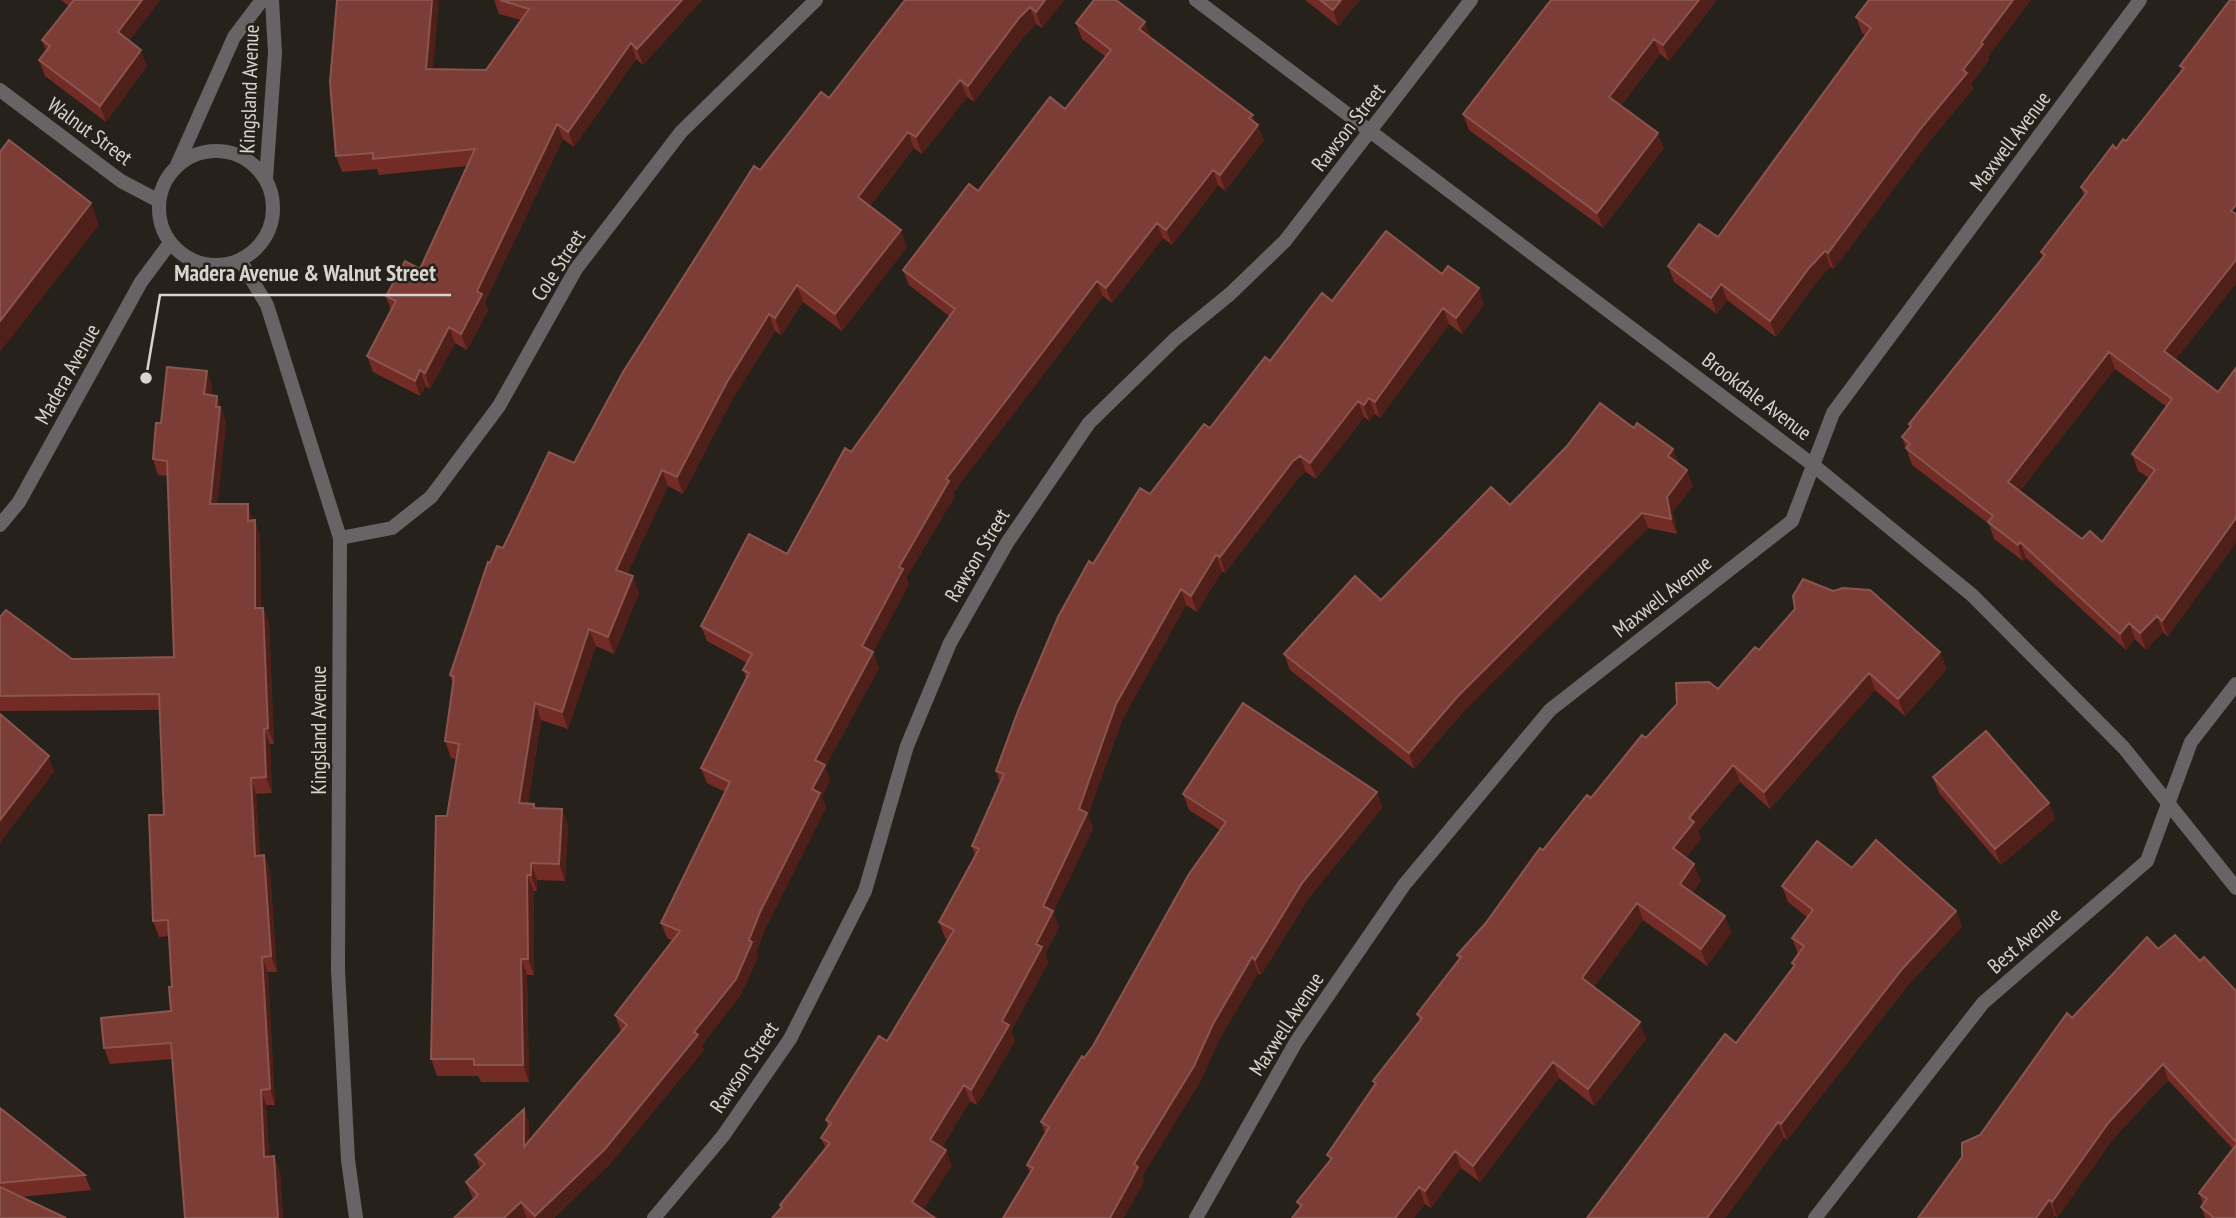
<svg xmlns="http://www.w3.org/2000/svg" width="2236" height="1218" viewBox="0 0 2236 1218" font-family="'PT Sans Narrow',sans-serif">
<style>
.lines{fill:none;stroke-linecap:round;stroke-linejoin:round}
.street{stroke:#686364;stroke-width:14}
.wall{fill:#722b25;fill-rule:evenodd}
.shaded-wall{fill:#4f1f19}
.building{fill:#7d3d37;stroke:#8b554f;stroke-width:2;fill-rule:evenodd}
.labels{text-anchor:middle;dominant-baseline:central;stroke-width:5;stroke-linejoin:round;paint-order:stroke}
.street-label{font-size:21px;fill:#d8d5d0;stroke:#26211b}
.leader{fill:none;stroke:#d8d5d0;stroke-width:2.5}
.callout-dot{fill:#d8d5d0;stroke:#26211b;stroke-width:2.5}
.callout-label{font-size:23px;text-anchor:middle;font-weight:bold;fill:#d8d5d0;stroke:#26211b;stroke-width:5;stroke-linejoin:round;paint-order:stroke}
</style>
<rect width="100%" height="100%" fill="#26211b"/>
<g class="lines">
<!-- street -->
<path class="street" d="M1196,0L1813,465L1972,595L2124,748L2236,888
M0,90L121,181L159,201
M159 208a57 57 0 1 1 114 0a57 57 0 1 1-114 0Z
M177,165L234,37L262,0
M266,179L275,53L272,0
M240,260L267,305L340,538L338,970L348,1160L356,1218
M0,525L19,502L141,282L170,243
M340,538L392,528L431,497L499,406L576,269L681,132L816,0
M654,1218L723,1136L790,1039L865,891L907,746L950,643L1007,543L1089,423L1175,339L1230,294L1285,241L1471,0
M1196,1218L1296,1042L1404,885L1550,710L1792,521L1833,413L2140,0
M1815,1218L1983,1003L2147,861L2191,742L2236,684"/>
</g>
<!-- wall -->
<path class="wall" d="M61,0H160L129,41L147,66L106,122L45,76L39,60L46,51L42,40L69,6Z
M494,0H702L643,65L636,59L574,147L563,139L485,302L488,310L467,350L455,343L430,389L426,386L420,396L373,372L367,356L391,311L386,296L420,269L467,166L379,175L377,169L342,172L336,156L433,69L486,70L521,20L499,14Z
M905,0H1064L1042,28L1036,24L1025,35L974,102L967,97L922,154L914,148L870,206L907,247L842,331L803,302L781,335L775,331L733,398L683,494L668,486L627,574L639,593L614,654L596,646L568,729L541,720L528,803L534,804L536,808L562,809L568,826L565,881L537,880V891H534V975H527L529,1082H481L478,1076H437L431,1059L447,816L456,759L451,758L445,741L453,685L450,675L490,563L574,463L760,170L829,98Z
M1305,0H1360L1338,26Z
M1717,0L1669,61L1660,54L1621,105L1664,148L1603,228L1469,130L1463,114Z
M2230,0L2176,360L2168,637L2163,632L2146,650L2135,639L2126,650L2026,558L2023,561L1994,539L1989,524L1912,465L1902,437L1910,427L1909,424L2043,257L2041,252L2084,196L2081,187L2116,149L2126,141L2182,70L2180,66ZM2115,369L2167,407L2132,454L2138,471L2149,478L2102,542L2082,539L2020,491Z
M1856,17L1988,57L1989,60L1971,84L1973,89L1928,143L1834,269L1830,267L1815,284L1776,337L1727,300L1717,314L1674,282L1668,266L1718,237L1865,35L1862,33Z
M1076,23L1151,37L1256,123L1264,140L1225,191L1218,185L1172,245L1163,238L1112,303L1103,296L953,493L955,496L906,578L909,584L873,652L879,668L825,767L830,780L822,797L826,808L766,927L756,952L758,957L741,994L702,1045L704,1050L610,1164L554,1218H527L474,1199L472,1197L466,1182L480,1168L475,1155L524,1109L529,1124V1141L621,1031L615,1015L673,941L667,938L661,923L725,792L707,783L701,768L746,678L743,670L747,663L707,641L701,626L787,554L851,452L949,316L909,285L903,270L978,191L1065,109L1106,57L1082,39Z
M1442,274L1484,304L1462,334L1449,324L1380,418L1375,414L1369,421L1364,417L1316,479L1306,472L1299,477L1225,573L1222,571L1197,612L1186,605L1122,720L1088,815L1093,829L1053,912L1059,927L1045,954L1048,963L1011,1031L1015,1041L977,1105L970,1101L942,1147L952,1166L781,1208L780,1205L826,1149L821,1138L828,1127L826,1120L887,1041L948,940L945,938L939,922L975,856L972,846L1000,783L996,771L1093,564L1150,494L1270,361L1332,301Z
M207,371L212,386L211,395L217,396L226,423L217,504L253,520L260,536L261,608H263L269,623L274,744H270L272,793L256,794L260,856L264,855L270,871L277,972H268L275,1105H266L269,1157L280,1172L283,1218H185L172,1059L110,1064L104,1048L171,1011L172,987L169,936L159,937L153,921L164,815L160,710L0,711V617L72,659L174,657L167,476L158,475L153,459L161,423Z
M1634,428L1673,449L1678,463L1693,486L1673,512L1677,534L1648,528L1464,711L1414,769L1290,670L1284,654L1381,600L1510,505Z
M1759,650L1947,669L1905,716L1875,690L1770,809L1740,782L1698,831L1701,839L1686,857L1701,881L1692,893L1725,916L1731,933L1707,966L1643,920L1594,987L1646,1039L1594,1106L1559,1078L1480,1182L1461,1168L1431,1208L1425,1204L1414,1218H1292L1300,1208L1297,1202L1330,1161L1327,1155L1374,1085L1373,1081L1420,1022L1417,1014L1459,960L1457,955L1485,924L1543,850L1646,738L1718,689Z
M1933,777L2049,803L2055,819L2001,865L1939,793Z
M1377,792L1382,808L1308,899L1261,975L1258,973L1219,1040L1200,1082L1142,1176L1144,1182L1030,1173L1027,1165L1045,1133L1041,1122L1093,1046L1220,830L1189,810L1183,794Z
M1852,868L1956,911L1962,927L1909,984L1787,1140L1784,1138L1725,1218H1587L1736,1043L1793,967L1792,963L1798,954L1792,938L1808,918L1788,902L1782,886Z
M2158,949L2200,961L2236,991V1218H2205L2201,1207L2203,1204L2199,1193L2233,1149L2168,1080L2114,1138L2057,1218L2055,1216L2053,1218H1918L1980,1135L2072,1018Z
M0,1108L85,1175L91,1190L21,1197L0,1218Z"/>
<!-- shaded-wall -->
<path class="shaded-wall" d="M142,0H160L124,48L118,32Z
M432,0H439L432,85L426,69Z
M682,0H702L643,65L637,49Z
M1045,0H1064L1042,28L1036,12Z
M1341,0H1360L1338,26L1333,10Z
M1699,0H1717L1669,61L1663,45Z
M2013,0H2031L1988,57L1989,60L1971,84L1973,89L1928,143L1834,269L1828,253L1963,70L1981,43Z
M1030,7L1036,24L1025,35L974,102L968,86L1019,18Z
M1145,22L1151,38L1139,29Z
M1654,39L1660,54L1615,112L1609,97Z
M631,43L636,59L574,147L568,132Z
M141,50L147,66L106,122L100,106Z
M960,80L967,97L922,154L916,137Z
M1253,115L1257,127L1258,125L1264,140L1225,191L1220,175L1249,118Z
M557,124L563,139L485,302L488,310L467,350L461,334L477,291Z
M908,132L914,148L864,214L858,197Z
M1658,133L1664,148L1603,228L1597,213Z
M1213,170L1218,185L1172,245L1166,230Z
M91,203L99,225L0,352V321Z
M1157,223L1163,238L1112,303L1106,288Z
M901,230L907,247L842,331L835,314Z
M1825,251L1830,267L1815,284L1776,337L1770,321L1809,268Z
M2236,260V284L2170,367L2164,351Z
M1097,281L1103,296L953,493L955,496L906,578L909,584L868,662L862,646L899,567L946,479Z
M1721,284L1727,300L1717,314L1711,298Z
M797,285L803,302L781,335L775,318Z
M1479,288L1484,304L1462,334L1456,318Z
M1443,308L1449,324L1380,418L1375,402Z
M769,314L775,331L733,398L683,494L677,477L727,382Z
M449,327L455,343L430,389L425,373Z
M2109,352L2115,369L2014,499L2008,482Z
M420,370L426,386L420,396L415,381Z
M207,371L212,386L209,410L204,394Z
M217,396L226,423L216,520L210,504Z
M1369,398L1375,414L1369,421L1364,405Z
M1358,401L1364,417L1316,479L1310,463Z
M1673,449L1678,465L1668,456Z
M1300,456L1306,472L1299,477L1225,573L1220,557L1293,461Z
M662,470L668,486L622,586L616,570Z
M1687,470L1693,486L1673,512L1677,534L1671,519L1667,497Z
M248,504L253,520L254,536L248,521Z
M1642,513L1648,528L1464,711L1414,769L1409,753L1458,696Z
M2236,518V543L2168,637L2162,621Z
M255,520L260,536L261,623L255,608Z
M2020,542L2026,558L2023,561L2018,545Z
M1216,555L1222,571L1197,612L1191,596Z
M633,576L639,593L614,654L608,637Z
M1181,589L1186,605L1122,720L1088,815L1093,829L1053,912L1059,927L1045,954L1048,963L1011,1031L1015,1041L977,1105L971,1090L1036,944L1043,906L1116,704Z
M263,608L269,623L274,744L268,728Z
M2157,616L2163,632L2146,650L2140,633Z
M2129,623L2135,639L2126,650L2120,634Z
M589,629L596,646L568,729L562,712Z
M873,652L879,668L825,767L830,780L822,797L826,808L766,927L756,952L758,957L741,994L702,1045L704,1050L610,1164L554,1218H535V1216L694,1032L749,940L812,789L815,760Z
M1940,652L1947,669L1905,716L1898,699Z
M1869,673L1875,690L1770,809L1764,792Z
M535,703L541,720L525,820L519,803Z
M264,729L270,744L272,793L266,777Z
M49,756L54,772L0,843V820Z
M1733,765L1740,782L1698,831L1701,839L1679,865L1673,848L1689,818Z
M251,778L256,794L261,871L255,856Z
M1377,792L1382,808L1308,899L1261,975L1255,960L1302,883Z
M2049,803L2055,819L2001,865L1995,849Z
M562,809L568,826L565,881L559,864Z
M264,855L270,871L277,972L271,956Z
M531,863L537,880V891L531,875Z
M1694,864L1701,881L1686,901L1680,884Z
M527,875L534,891V975L528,959Z
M1637,903L1643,920L1588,995L1582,978Z
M1956,911L1962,927L1909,984L1787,1140L1781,1124L1903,968Z
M1725,916L1731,933L1707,966L1701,949Z
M262,957L268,972L275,1105L270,1089Z
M1252,957L1258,973L1219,1040L1200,1082L1142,1176L1144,1182L1124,1218H1110L1134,1164Z
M521,959L527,975L529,1082L523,1065Z
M1640,1022L1646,1039L1594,1106L1588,1089Z
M1553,1062L1559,1078L1480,1182L1473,1166Z
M2163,1064L2168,1080L2114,1138L2057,1218L2052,1202L2109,1122Z
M964,1085L970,1101L936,1156L930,1140Z
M261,1090L266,1105L270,1173L264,1157Z
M524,1109L529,1124L530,1163L524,1147Z
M1778,1122L1784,1138L1725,1218H1707Z
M946,1150L952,1166L918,1218L912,1202Z
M1455,1151L1461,1168L1431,1208L1425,1191Z
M274,1156L280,1172L283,1218H278Z
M1419,1187L1425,1204L1414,1218H1395Z
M2049,1200L2055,1216L2053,1218H2036Z
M521,1202L526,1217L525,1218H504Z"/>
<!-- building -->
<path class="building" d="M74,0H142L118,32L141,50L100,106L39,60L50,46L42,40Z
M337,0H432L426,69L486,70L529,9L500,0H682L637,49L631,43L568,132L557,124L477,291L482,294L461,334L449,327L425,373L420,370L415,381L367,356L396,301L386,296L405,261L420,269L475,149L373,159V153L336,156L330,82Z
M905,0H1045L1036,12L1030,7L1019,18L968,86L960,80L916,137L908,132L858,197L901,230L835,314L797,285L775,318L769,314L727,382L677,477L662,470L616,570L633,576L608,637L589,629L562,712L535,703L519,803L534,804V808L562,809L559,864L531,863V875H527L528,959H521L523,1065H474V1059H431L436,816H447L459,744L445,741L454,677L450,675L488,562L490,563L497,546L503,548L549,452L574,463L623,372L754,166L760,170L821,92L829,98Z
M1094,0H1116L1145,22L1139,29L1253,115L1249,118L1258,125L1220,175L1213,170L1166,230L1157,223L1106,288L1097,281L946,479L949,481L899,567L903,569L862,646L873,652L815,760L825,765L812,789L820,793L760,912L749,940L752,942L736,979L694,1032L698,1035L605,1149L535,1216L521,1202L504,1218H454L478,1195L466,1182L485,1164L475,1155L524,1109V1147L627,1025L615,1015L680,931L661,923L730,782L701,768L749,673L743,670L752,654L701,626L749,534L787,554L845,448L851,452L955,309L903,270L969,184L978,191L1050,97L1065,109L1111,50L1076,23Z
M1320,0H1341L1333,10Z
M1551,0H1699L1663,45L1654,39L1609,97L1658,133L1597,213L1463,114Z
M1869,0H2013L1981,43L1983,44L1963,70L1967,73L1922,127L1828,253L1825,251L1809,268L1770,321L1721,284L1711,298L1668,266L1699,224L1718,237L1871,28L1856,17Z
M2230,0H2236V205L2231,211L2236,214V260L2164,351L2218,392L2236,368V518L2162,621L2157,616L2140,633L2129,623L2120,634L2020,542L2018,545L1988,522L1993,516L1906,448L1910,444L1902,437L1911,426L1909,424L2045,255L2041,252L2087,192L2081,187L2113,145L2116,149L2123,139L2126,141L2184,68L2180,66ZM2109,352L2172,399L2132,454L2155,470L2102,542L2090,531L2082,539L2008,482Z
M9,140L91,203L0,321V152Z
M1386,231L1442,274L1448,266L1479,288L1456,318L1443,308L1375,402L1369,398L1364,405L1358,401L1310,463L1300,456L1293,461L1220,557L1216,555L1191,596L1181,589L1116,704L1079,809L1087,813L1043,906L1053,911L1036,944L1042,947L1002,1021L1009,1025L971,1090L964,1085L930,1140L946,1150L912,1202L935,1218H772L782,1207L780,1205L830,1143L821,1138L831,1123L826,1120L879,1036L887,1041L954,930L939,922L979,849L972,846L1004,774L996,771L1018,711L1058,617L1089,561L1093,564L1140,488L1150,494L1204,424L1210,428L1265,357L1270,361L1322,293L1332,301Z
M167,367L207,371L204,394L217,396L216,407H220L210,504H248V521L255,520V608H263L268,728L264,729L266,777L251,778L255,856L264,855L271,956L262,957L270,1089L261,1090L264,1157L274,1156L278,1218H185L171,1043L104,1048L101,1018L171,1011L169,987H172L168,920L153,921L149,815H164L159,694L0,696V617L6,610L72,659L174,657L167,461L153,459L156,423H161Z
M1600,403L1634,428L1637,423L1673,449L1668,456L1687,470L1667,497L1671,519L1642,513L1458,696L1409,753L1284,654L1355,576L1381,600L1491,487L1510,505L1567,446Z
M1803,579L1833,591L1843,588L1870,590L1940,652L1898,699L1869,673L1764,792L1733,765L1689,818L1694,822L1673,848L1694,864L1680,884L1725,916L1701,949L1637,903L1582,978L1640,1022L1588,1089L1553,1062L1473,1166L1455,1151L1425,1191L1419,1187L1395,1218H1292L1302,1205L1297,1202L1332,1158L1327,1155L1376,1083L1373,1081L1422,1018L1417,1014L1461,957L1457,955L1485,924L1540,848L1543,850L1587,795L1591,798L1642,735L1646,738L1677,704L1676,683L1709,682L1718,689L1755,647L1759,650L1795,609L1793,596Z
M1243,703L1377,792L1302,883L1255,960L1252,957L1213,1024L1194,1066L1134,1164L1138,1167L1110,1218H1003L1033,1168L1027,1165L1049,1127L1041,1122L1082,1056L1084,1058L1093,1046L1189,874L1226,822L1183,794Z
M0,714L49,756L0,820Z
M1986,731L2049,803L1995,849L1933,777Z
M1876,840L1956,911L1903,968L1781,1124L1778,1122L1707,1218H1587L1725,1034L1736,1043L1795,965L1792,963L1804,946L1792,938L1813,910L1782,886L1817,841L1852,868Z
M2175,935L2200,961L2204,957L2236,991V1142L2163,1064L2109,1122L2052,1202L2049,1200L2036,1218H1918L1962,1157V1143L1980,1135L2067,1013L2072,1018L2147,937L2158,949Z
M0,1108L85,1175L0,1183Z
M2236,1145V1218H2212L2213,1217L2201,1207L2207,1199L2199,1193Z
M0,1187L66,1218H0Z"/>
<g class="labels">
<!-- street labels -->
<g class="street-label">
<text transform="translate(249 89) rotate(-88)">Kingsland Avenue</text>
<text transform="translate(1348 127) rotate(-52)">Rawson Street</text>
<text transform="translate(90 131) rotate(36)">Walnut Street</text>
<text transform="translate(2010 141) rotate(-53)">Maxwell Avenue</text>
<text transform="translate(558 265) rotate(-57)">Cole Street</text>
<text transform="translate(67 374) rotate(-61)">Madera Avenue</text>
<text transform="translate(1757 396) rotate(37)">Brookdale Avenue</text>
<text transform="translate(977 555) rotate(-59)">Rawson Street</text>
<text transform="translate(1662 596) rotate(-38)">Maxwell Avenue</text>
<text transform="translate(318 730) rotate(-90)">Kingsland Avenue</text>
<text transform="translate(2024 940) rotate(-41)">Best Avenue</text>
<text transform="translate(1286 1024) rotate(-57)">Maxwell Avenue</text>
<text transform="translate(744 1067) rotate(-56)">Rawson Street</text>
</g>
</g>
<!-- callouts -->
<path class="leader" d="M146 378L160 295H451"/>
<circle class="callout-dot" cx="146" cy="378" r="7"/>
<g class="callout-label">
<text x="305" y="281">Madera Avenue &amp; Walnut Street</text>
</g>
</svg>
